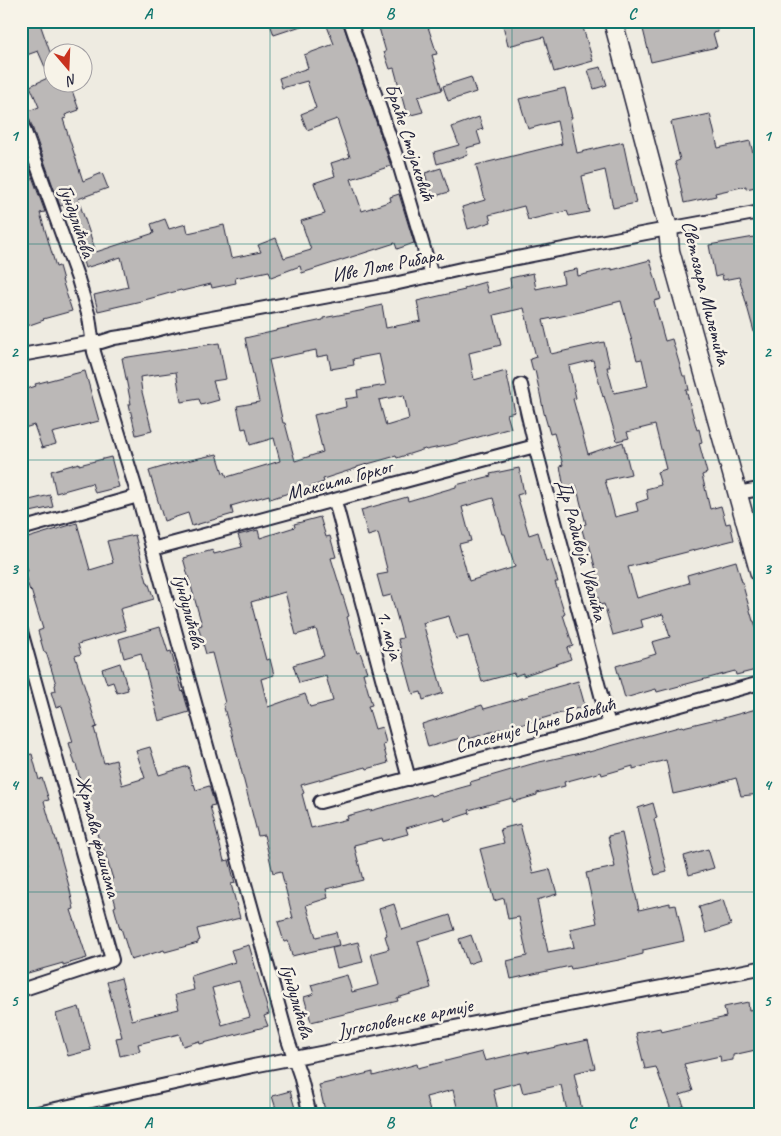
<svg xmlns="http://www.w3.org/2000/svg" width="781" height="1136" viewBox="0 0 781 1136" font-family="Caveat,sans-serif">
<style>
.building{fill:#bbb8b7;stroke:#22223b;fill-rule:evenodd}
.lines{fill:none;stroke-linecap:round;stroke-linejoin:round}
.minor-casing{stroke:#22223b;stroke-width:16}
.secondary-casing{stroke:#22223b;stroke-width:21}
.minor{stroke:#f7f3e8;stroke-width:12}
.secondary{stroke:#f7f3e8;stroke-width:18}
.grid{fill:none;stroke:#0f766e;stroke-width:1;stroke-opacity:0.55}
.labels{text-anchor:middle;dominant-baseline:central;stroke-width:5;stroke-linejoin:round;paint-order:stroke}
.street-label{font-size:20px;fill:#22223b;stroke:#f7f3e8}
.neatline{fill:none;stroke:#0f766e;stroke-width:2}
.grid-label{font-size:16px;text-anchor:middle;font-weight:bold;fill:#0f766e}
</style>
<rect width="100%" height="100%" fill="#eeebe1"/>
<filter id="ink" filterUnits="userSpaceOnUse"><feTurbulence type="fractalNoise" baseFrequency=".02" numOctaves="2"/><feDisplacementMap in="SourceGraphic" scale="10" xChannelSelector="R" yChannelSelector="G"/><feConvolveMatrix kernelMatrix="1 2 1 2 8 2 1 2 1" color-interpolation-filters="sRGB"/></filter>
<g filter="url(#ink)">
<!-- building -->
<path class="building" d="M21,21H39L52,58V72L48,74L38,51L21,57Z
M269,21H307V24L274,35Z
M325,21H342L391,166L351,179L362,211L391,201L390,197L399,194L414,243L397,249L395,243L302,273L300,266L271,277L269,271L235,278L236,283L212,288L211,284L182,291L181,290L141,301L98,311L94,295L128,287L121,257L85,268L76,237L64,205L60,206L29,118L27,115L23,113L39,107L30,86L52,76V82H69L79,110L65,115L66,118L63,119L83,181L102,173L108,188L78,199L96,252L154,233L151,224L165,219L169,229L186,224L188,233L224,225L231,258L261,252L258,245L276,238L284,258L311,250L301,221L325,214L314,183L335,176L331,163L350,157L337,119L307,130L301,114L316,108L307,81L282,88L279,78L308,68L304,55L334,44Z
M377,21H426L437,54L432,55L442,90L418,97L423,112L407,116L394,68L390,69L384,52H386Z
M502,21H581L593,61L554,72L544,37L508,46Z
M641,21H715L718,32L713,33L717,47L651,62Z
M601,67L607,85L594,89L588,70Z
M471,77L476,92L448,101L443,86Z
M565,88L572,118H570L577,153L623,142L636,203L613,208L605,170L582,176L589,212L569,216L567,211L528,220L524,206L489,215L491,222L468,229L462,207L485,200L476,165L562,144L557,121L528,129L519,99Z
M710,114L718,148L750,141L753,153L760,151V186L746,189V186L715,193L716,196L684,203L679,179H680L675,162L680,160L671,122Z
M479,117L483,129L477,131L481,144L466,148L468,155L437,164L434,152L459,145L452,127Z
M21,146L45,212L40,213L56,267L59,266L63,280H62L72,311L43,319L44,320L21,328V265L25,264L21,252Z
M441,168L449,192L432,197L425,173Z
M760,236V338L756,339L739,277L723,280L722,275L715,277L709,245Z
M650,260L661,299L654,301L665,341L672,339L683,376H686L689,390H686L697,430L699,429L702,442L699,443L707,473L702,475L710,509L721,506L726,524L730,523L734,540L628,567L637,598L689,583L687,575L736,561L753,621H754L760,640V669L736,675L735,671L657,692L656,689L625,698L616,666L656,654L652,642L670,637L663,614L641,620L643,627L613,635L604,604L600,605L594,583L599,582L589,544H586L581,526L586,524L576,485L564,488L560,466L563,465L554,433L550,434L544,413L535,370L533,371L530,359L536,357L524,308L494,315L501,345L469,353L474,380L506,371L515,412L507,414L511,428L450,445L426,450L425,449L397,458L396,456L357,467V468L323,479L324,482L301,490V489L270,499L269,495L231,506L233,514L192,526L188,513L164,521L149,471L169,465L217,454L223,473L225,472L227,477L280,461L274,438L250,445L246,428L242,429L237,406L259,402L245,338L276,331V330L323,320V318L365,310V309L382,305L386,328L421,321L417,301L465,290L464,288L485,282L488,293L511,287L510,278L533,273L536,289L564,283L562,272L577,269L578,276L612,268V270ZM621,301L637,360L642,359L648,386L614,393L607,367H610L604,342L551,354L543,320L585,311V310ZM316,350L317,357L328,355L331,369L354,365L353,359L379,354L386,385L357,390L358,397L345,399L346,407L314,415L323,452L295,461L285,423H283L269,360ZM593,360L603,397L604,396L617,441L629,438L627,432L655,425L666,469L657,472L661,485L646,489L648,499L636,503L638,511L615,517L605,480L631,474L623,442L588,454L573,399L576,398L569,366ZM404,395L409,419L386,426L379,400Z
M219,343L226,379L213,381L219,400L201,405L199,399L181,402L176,372L140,377L142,392L152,431L136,435L129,404H131L122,358Z
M85,371L99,421L52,433L56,444L42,448L34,425L21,429V391L36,386L35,384Z
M111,457L119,487L95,493L92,483L56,493L51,471L79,463V465Z
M519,468L524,493L517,495L529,535L538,532L546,561L551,560L558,582H555L565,614L563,615L573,646L567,648L571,659L523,676V673L515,676L514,673L482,682L468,636L456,639L449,616L423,623L443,693L423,700L421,692L413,694L398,639L403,638L391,595L383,597L377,575L388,573L378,533L368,536L361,510L407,497L408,501L456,487V485L491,476L490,474ZM493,498L503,534H505L515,567L469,581L459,544L471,541L462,507Z
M50,495L53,507L21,514V502Z
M320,517L326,537L330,536L336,557L331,558L349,616L347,617L357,653L360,652L367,672L363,673L372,705L368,706L375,729L382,727L386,743L383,745L388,763L367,769L366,767L301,785L304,793L302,794L311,828L348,819L347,816L369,810L370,811L430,794L431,796L471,785L470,782L535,763L589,751V752L682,726L683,727L716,719V720L760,708V794L741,796L736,778L709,786L673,794L666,760L633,769V766L602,775L601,772L564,782L565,786L537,793V795L513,802L512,798L469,810L470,813L445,821L444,817L406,828L408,834L382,841L381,838L354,845L363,880L326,889L328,898L306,905L316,937L336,932L339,945L292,956L288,941L284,942L278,922L293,918L281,871L273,873L264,835L258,836L230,726H229L223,704L225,703L212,653L206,654L198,626L202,625L183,558L213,550L214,554L242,547L238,535L258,530L260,538L295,527L294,524ZM285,592L296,635L316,629L324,656L293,665L299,683L326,676L333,701L310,707L305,694L268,707L261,679L274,675L270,659L266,660L251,602Z
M77,523L90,570L113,563L107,541L135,535L147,582H148L154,599L120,609L126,630L78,644L81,654L75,656L97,727L94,728L104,763L116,760L122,785L145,778L136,751L150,747L159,775L188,766L193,785L194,784L196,790L209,786L215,805L210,806L224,861L229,860L235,883L231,884L240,918L197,929L200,940L198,941V943L165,952L164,950L131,960L121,928L120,929L114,907L116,906L109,880L113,879L102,844L100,845L93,817L90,818L76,764H75L69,743L73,742L62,706L56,708L51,692L56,691L55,685L56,684L46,652H44L38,631L43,629L31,590L30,591L24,572L28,571L21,550V540Z
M160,627L168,652L171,651L182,692L183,691L189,712L159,721L141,653L124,658L119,639Z
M120,663L128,690L117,693L113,682L107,684L102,669Z
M578,681L585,706L500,731V729L469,739L468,736L428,747L422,724L482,705L484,709L529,696L528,695Z
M32,754L39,780L42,778L49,800L44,801L54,836H55L69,886L74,909L71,910L87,958L63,965V963L21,975V864L29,863L21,835V756Z
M653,803L657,818L654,819L667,872L655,875L638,808Z
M520,824L533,873L550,869L557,894L537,900L548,952L574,947L570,929L597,923L586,873L615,867L608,836L622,833L639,910L670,903V906L676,905L684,941L643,950V954L619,960L571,969L570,966L511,979L507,961L527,956L519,917L508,919L504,898L494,901L480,849L504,843L500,829Z
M708,849L714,868L689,875L684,856Z
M723,900L731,925L706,933L699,907Z
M394,904L402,930L450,915L455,930L418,941L431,988L397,998L398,1001L311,1022L304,997L314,994L311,985L347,975L352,992L379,985L371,954L389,949L385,936L387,935L379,909Z
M471,935L480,960L468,964L459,939Z
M358,942L363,962L337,968L332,948Z
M249,945L269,1014L264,1016L268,1026L200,1044L199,1041L183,1046L179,1034L138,1044L140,1051L120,1056L116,1038L122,1037L107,982L121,978L132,1020L179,1009L175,995L194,990L191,976L235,962L231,950ZM239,981L250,1017L222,1025L212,988Z
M748,1002L749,1010L760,1008V1049L733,1055V1060L721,1062L720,1056L684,1064L693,1091L680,1095L684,1106L671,1110L656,1067L645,1069L636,1033L660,1028L661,1032L726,1017L724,1007Z
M79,1007L91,1050L68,1056L56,1014Z
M588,1040L595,1068L574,1073L583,1115H568L561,1085L523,1093L520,1082L493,1089L499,1115H459L453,1090L426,1097L431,1115H326L319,1085L373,1072V1076L417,1064L418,1068L482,1052L485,1061L528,1051V1053Z
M290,1091L297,1115H278L272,1096Z"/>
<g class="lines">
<!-- minor casing -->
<g class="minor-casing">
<path id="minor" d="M350,21L399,164L432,276
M21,121L78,279L89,317L94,352L138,496L288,1040L300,1075L310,1115
M21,355L93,342H101L114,338L140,334L179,324L394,284L470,267L646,233L760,212
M521,385L535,446L609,725
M737,493L760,489
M335,501L409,779
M21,529L138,496
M152,549L535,446
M21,631L112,960L21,990
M320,802L609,725L760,683
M28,1115L253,1066L760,968"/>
</g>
<!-- secondary casing -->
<g class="secondary-casing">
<path id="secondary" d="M613,21L668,228L670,251L760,574"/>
</g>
<!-- minor -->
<use href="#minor" class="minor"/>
<!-- secondary -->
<use href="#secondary" class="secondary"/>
</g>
</g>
<!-- grid -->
<path class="grid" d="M270,21V1115M512,21V1115M21,244H760M21,460H760M21,676H760M21,892H760"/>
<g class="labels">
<!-- street labels -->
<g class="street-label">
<text transform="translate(410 142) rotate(72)">Браће Стојаковић</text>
<text transform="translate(77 221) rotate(71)">Гундулићева</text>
<text transform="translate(387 265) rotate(-11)">Иве Лоле Рибара</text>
<text transform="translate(706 293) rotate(76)">Светозара Милетића</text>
<text transform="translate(339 480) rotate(-15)">Максима Горког</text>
<text transform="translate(582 550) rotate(75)">Др Радивоја Увалића</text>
<text transform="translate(189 611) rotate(75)">Гундулићева</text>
<text transform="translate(390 635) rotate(75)">1. маја</text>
<text transform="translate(535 725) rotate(-15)">Спасеније Цане Бабовић</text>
<text transform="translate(98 836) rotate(75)">Жртава фашизма</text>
<text transform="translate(297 1001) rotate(74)">Гундулићева</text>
<text transform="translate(405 1018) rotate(-11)">Југословенске армије</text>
</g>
</g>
<!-- margin -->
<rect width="781" height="1136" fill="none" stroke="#f7f3e8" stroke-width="55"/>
<!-- north arrow -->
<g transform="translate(68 68) rotate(161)"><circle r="24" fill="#f7f3e8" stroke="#a29fa3"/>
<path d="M0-4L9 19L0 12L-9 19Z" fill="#c8321e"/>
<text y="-8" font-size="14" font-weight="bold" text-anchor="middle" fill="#22223b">N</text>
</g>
<rect x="28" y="28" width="726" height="1080" class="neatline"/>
<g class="grid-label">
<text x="148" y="19">A</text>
<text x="390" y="19">B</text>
<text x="632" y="19">C</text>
<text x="14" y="141">1</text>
<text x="767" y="141">1</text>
<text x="14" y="357">2</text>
<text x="767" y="357">2</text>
<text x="14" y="574">3</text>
<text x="767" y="574">3</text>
<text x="14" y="790">4</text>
<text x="767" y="790">4</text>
<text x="14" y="1006">5</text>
<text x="767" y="1006">5</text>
<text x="148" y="1128">A</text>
<text x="390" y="1128">B</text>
<text x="632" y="1128">C</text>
</g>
</svg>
